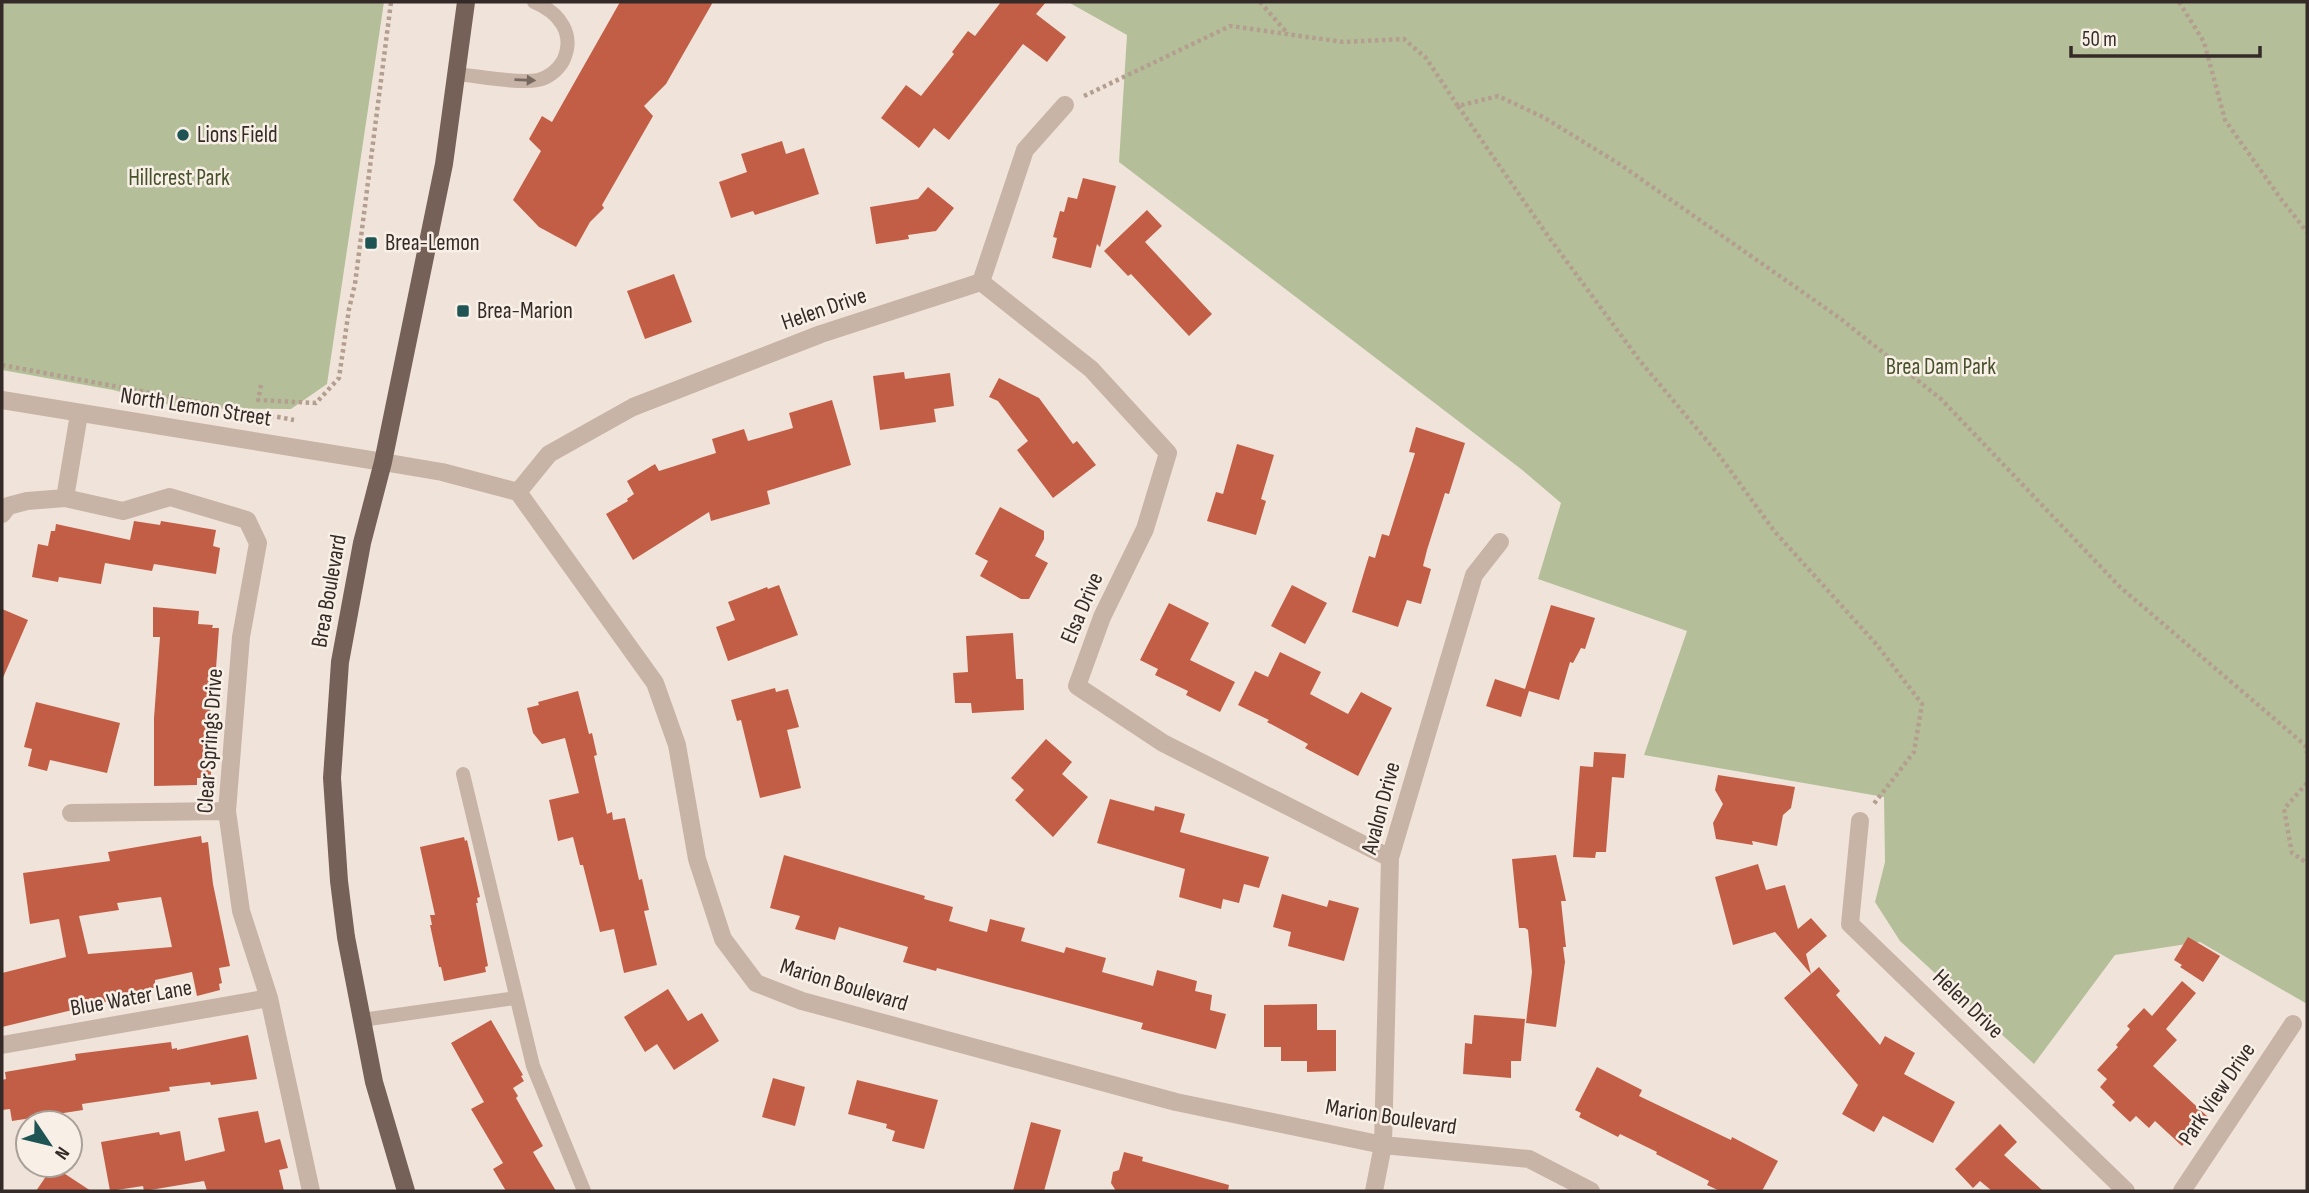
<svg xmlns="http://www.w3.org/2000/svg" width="2309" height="1193" viewBox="0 0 2309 1193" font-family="'Sofia Sans Condensed',sans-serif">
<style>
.green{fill:#b4bf9a}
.building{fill:#c25e46;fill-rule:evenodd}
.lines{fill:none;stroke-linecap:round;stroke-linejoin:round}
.path{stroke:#b49e90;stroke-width:4.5;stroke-dasharray:3.5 3.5;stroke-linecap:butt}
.service{stroke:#c8b4a6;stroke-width:14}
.minor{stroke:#c8b4a6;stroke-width:18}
.tertiary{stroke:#c8b4a6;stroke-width:18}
.primary{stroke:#766158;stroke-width:18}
.oneway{fill:#776860}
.poi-dot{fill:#1e5454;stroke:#f8efe6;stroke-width:2.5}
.labels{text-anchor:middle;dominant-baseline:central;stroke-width:5;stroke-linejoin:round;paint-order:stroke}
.poi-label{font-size:23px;fill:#342a27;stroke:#f8efe6;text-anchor:start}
.park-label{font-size:23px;fill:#46522b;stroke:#f8efe6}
.street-label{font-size:23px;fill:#342a27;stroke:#f8efe6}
</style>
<rect width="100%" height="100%" fill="#f0e4da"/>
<!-- green -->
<path class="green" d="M2,2H384L327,384L291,409L181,408L113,390L2,370Z
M1068,2H2307V1004L2200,942L2115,955L2034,1064L1900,941L1875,902L1885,862L1884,797L1644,755L1687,631L1538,579L1561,503L1521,469L1119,162L1127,35Z"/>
<!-- building -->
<path class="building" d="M620,2H713L666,84L644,106L653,116L602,205L604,208L590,222L576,247L539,227L513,200L541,151L529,139L542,116L552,122Z
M1001,2H1046L1036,14L1066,37L1047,62L1023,44L949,140L934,128L919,148L881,118L906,85L921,96L954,54L952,52L968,31L975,36Z
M782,141L786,154L804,148L819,194L755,215L753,211L731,218L719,182L747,172L741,154Z
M1083,178L1116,186L1100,247L1097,244L1091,268L1052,258L1057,238L1053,237L1060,211L1064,212L1068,197L1077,199Z
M928,187L954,208L936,231L908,235L909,239L876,244L870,207L918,199Z
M1147,210L1162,226L1145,242L1212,314L1189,336L1131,274L1128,276L1104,251Z
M674,274L692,322L645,339L627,291Z
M904,372L905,379L950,373L954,406L934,409L936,422L880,430L873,376Z
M999,378L1039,398L1073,444L1077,441L1096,465L1053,498L1017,450L1028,441L998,401L989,397Z
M832,400L851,465L767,491L770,504L711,521L709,512L633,560L606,514L628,501L627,499L634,494L627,481L655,464L659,471L716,453L712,439L744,429L748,441L793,428L789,413Z
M1416,427L1465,443L1449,494L1445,493L1427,550L1423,566L1431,569L1421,604L1407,600L1398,627L1352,612L1369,556L1375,558L1382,534L1389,536L1415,453L1409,452Z
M1237,444L1274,455L1261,499L1266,501L1256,535L1207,521L1216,492L1223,494Z
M1000,507L1044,531V539L1035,556L1048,563L1029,599H1021L980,576L988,561L975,554Z
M134,521L160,525L161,521L216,530L213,546L220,548L216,574L154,564L152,571L105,563L101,584L59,577L58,582L32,577L38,544L48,546L51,531H55L56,524L130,540Z
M779,585L798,635L728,661L716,627L735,620L728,602L767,587L768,589Z
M1292,585L1327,603L1305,644L1271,626Z
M1169,603L1209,623L1190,660L1235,682L1220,712L1186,695L1188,691L1155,675L1158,669L1140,660Z
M1551,605L1595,618L1585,649L1581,648L1573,663L1570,662L1559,700L1529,691L1521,717L1486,706L1495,679L1525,689Z
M153,607L199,611L198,624L213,625L212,628H219L215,682L213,695L210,694L211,778H197V785L154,786V718L160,637H153Z
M2,609L28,620L2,680Z
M1013,633L1016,679H1023L1024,710L972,713L971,703H955L953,673L968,672L966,636Z
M1280,652L1321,672L1310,694L1348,714L1361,692L1392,708L1358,776L1305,748L1308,744L1267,722L1269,720L1238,705L1255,671L1268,677Z
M775,688L776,692L788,689L799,727L787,730L801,788L760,798L741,720L737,721L731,700Z
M578,691L589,734L592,733L597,755L594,756L607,814L612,812L613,820L625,818L639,880L642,879L649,910L644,911L657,965L624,973L614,929L600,932L583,865H580L573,837L558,841L549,800L579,793L565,738L542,744L533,733L527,708L539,705L538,702Z
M36,702L120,723L107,773L50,760L47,771L28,766L32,749L24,747Z
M1046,739L1072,762L1062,774L1088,797L1053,837L1015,800L1024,790L1011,778Z
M1594,752L1626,754L1624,778L1612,777L1606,852H1596L1595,858L1573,857L1580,766L1593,767Z
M1718,775L1795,787L1791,808L1783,815L1777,846L1752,841L1753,845L1716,839L1713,823L1723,804L1715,790Z
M1110,799L1154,811L1155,806L1185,814L1180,832L1269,857L1259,888L1244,884L1239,903L1223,899L1221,909L1179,897L1185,869L1097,843Z
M201,836L202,843L208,842L213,884L230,966L219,968L222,983L219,984L220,990L197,996L192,972L155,980V988H148L149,1001L123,1004L122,998L2,1027V973L66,957L59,919L30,924L23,873L110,861L108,852ZM161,897L172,947L88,954L79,916L119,910L117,903Z
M464,837L465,841L467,840L480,897L477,898L478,903H476L488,966L485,967L486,972L444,981L441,967H439L430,925H432L430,915H435L420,847Z
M784,855L925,896L924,899L953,907L949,921L987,932L990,919L1025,928L1021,941L1064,953L1066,947L1106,958L1102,972L1153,986L1157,970L1197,981L1195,991L1212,995L1210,1010L1226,1014L1216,1049L1141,1029L1143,1023L937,968L936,971L903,962L908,947L839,927L835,940L795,929L800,916L770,908Z
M1556,855L1566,901H1561L1566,947H1563L1565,962L1556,1027L1526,1023L1532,972L1528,930L1525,928H1519L1512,859Z
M1758,864L1766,890L1785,885L1798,929L1811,918L1827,936L1806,954L1811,974L1819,967L1840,991L1836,995L1880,1045L1885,1036L1915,1053L1904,1074L1955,1102L1933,1143L1883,1116L1874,1132L1842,1114L1858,1085L1784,998L1811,974L1775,932L1733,945L1715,877Z
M1282,894L1327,907L1329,900L1359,908L1344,961L1288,946L1291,932L1273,927Z
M2188,937L2220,956L2203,982L2180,967L2182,965L2174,960Z
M2182,981L2196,993L2166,1029L2177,1040L2153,1066L2208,1117L2182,1146L2155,1121L2149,1128L2136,1116L2130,1122L2112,1105L2115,1102L2100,1087L2107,1079L2097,1070L2118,1047L2116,1045L2130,1029L2127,1026L2144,1008L2152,1016Z
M668,989L688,1021L702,1013L719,1041L674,1070L657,1044L645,1052L624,1017Z
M1317,1004V1030H1336V1071L1307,1072V1061H1281V1047H1264V1005Z
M1474,1015L1525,1019L1521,1061H1511V1078L1463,1074L1465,1043L1472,1044Z
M491,1020L523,1075L521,1076L524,1081L513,1088L518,1096L516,1098L543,1146L533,1152L556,1191H506L493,1169L503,1163L471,1109L484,1102L451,1043Z
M248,1035L257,1079L211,1085L210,1082L169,1087L170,1091L82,1104L83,1110L12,1121L10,1109L2,1110V1080L6,1079L5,1072L76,1060L75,1054L171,1042L172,1049L177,1048V1050Z
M1597,1067L1642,1090L1639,1096L1731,1140L1732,1137L1778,1161L1762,1191H1720L1707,1185L1709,1181L1656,1154L1657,1152L1620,1134L1618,1137L1579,1117L1581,1113L1575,1110Z
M773,1078L805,1087L795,1126L762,1117Z
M857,1080L938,1100L924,1149L892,1141L895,1131L886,1128L887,1124L848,1114Z
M258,1111L265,1143L280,1139L288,1168L279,1170L284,1191H207L204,1181L144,1191L143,1186L110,1191L101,1142L159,1132L160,1135L180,1131L185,1161L225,1151L218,1118Z
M1031,1122L1061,1130L1044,1191H1013Z
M2000,1124L2017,1142L2004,1155L2043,1191H1992L1980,1181L1973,1188L1955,1169Z
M1124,1152L1143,1157L1142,1161L1229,1185L1228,1191H1116L1111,1183L1113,1172L1119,1170Z
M53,1166L91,1191H36Z"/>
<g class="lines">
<!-- path -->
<path class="path" d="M1260,2L1288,34
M2179,2L2204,42L2225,120L2281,199L2307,232
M1084,96L1230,26L1343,42L1404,39L1426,58L1458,106L1498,96L1543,117L1621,165L1841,319L1941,399L2120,587L2305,745L2307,753
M1458,106L1548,236L1640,361L1719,455L1775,532L1877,645L1922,704L1914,752L1873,805
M2,365L294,420
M261,385L258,400L316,403L339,378L349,309L355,284L391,2
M2307,783L2284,809L2292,853L2307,863"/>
<!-- service -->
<path class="service" d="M457,74C478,76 519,84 538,80C548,78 558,70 563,61C576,34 559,12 534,2
M463,774L533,1066L584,1191
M362,1020L515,998"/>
<!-- minor -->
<path class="minor" d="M981,282L1091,369L1168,453L1145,529L1102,617L1077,686L1163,743L1390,858
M383,462L442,472L518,492L655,683L677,745L697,859L723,939L756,983L802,1001L1176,1102L1383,1145L1529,1159L1591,1191
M518,492L549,454L633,407L821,334L981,282L1025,150L1065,105
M65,498L79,414
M2,514L8,506L27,501L65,498L123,511L170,497L247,520L258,543L241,637L227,811L241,911L269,998L311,1191
M71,813L227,811
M1860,821L1850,924L2126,1191
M2,1045L269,998
M1374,1191L1383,1145L1390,858L1474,575L1500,542
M2182,1191L2293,1024"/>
<!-- tertiary -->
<path class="tertiary" d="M2,400L383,462"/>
<!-- primary -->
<path class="primary" d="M406,1191L374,1082L346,937L339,881L332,778L340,662L362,543L383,462L444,164L466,2"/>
</g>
<!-- one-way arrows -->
<defs><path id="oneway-solid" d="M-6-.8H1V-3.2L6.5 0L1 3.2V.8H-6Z" transform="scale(1.75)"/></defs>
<use class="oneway" href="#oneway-solid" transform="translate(525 80) rotate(2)"/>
<!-- markers -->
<g class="poi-dot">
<circle cx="183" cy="135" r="7"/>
<rect x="364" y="236" width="14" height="14" rx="3.5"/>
<rect x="456" y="304" width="14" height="14" rx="3.5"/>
</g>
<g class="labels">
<!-- poi labels -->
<g class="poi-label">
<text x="197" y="135">Lions Field</text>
<text x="385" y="243">Brea-Lemon</text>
<text x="477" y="311">Brea-Marion</text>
</g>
<!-- park labels -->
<g class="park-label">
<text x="179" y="178">Hillcrest Park</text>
<text x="1941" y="367">Brea Dam Park</text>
</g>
<!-- street labels -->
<g class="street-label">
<text transform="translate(824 309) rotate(-19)">Helen Drive</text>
<text transform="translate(196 407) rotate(9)">North Lemon Street</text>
<text transform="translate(329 591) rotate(-80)">Brea Boulevard</text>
<text transform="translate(1082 608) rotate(-67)">Elsa Drive</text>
<text transform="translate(210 741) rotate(-86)">Clear Springs Drive</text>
<text transform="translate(1381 808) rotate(-75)">Avalon Drive</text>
<text transform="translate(844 985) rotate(17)">Marion Boulevard</text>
<text transform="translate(131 998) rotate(-10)">Blue Water Lane</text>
<text transform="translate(1968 1004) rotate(44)">Helen Drive</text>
<text transform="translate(2217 1094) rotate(-56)">Park View Drive</text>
<text transform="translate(1391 1117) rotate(9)">Marion Boulevard</text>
</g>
</g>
<!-- border -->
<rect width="2309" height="1193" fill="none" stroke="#342a27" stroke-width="7"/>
<!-- north arrow -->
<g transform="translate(49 1144) rotate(125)"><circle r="33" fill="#f8efe6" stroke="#aaa09a" stroke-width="2"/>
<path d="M0-5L12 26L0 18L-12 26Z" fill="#1e5454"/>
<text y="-10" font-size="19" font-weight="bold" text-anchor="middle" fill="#342a27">N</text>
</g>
<!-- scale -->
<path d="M2071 46v10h189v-10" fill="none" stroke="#342a27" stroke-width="3.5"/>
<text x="2082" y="46" font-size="21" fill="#342a27" stroke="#f8efe6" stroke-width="5" paint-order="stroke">50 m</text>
</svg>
